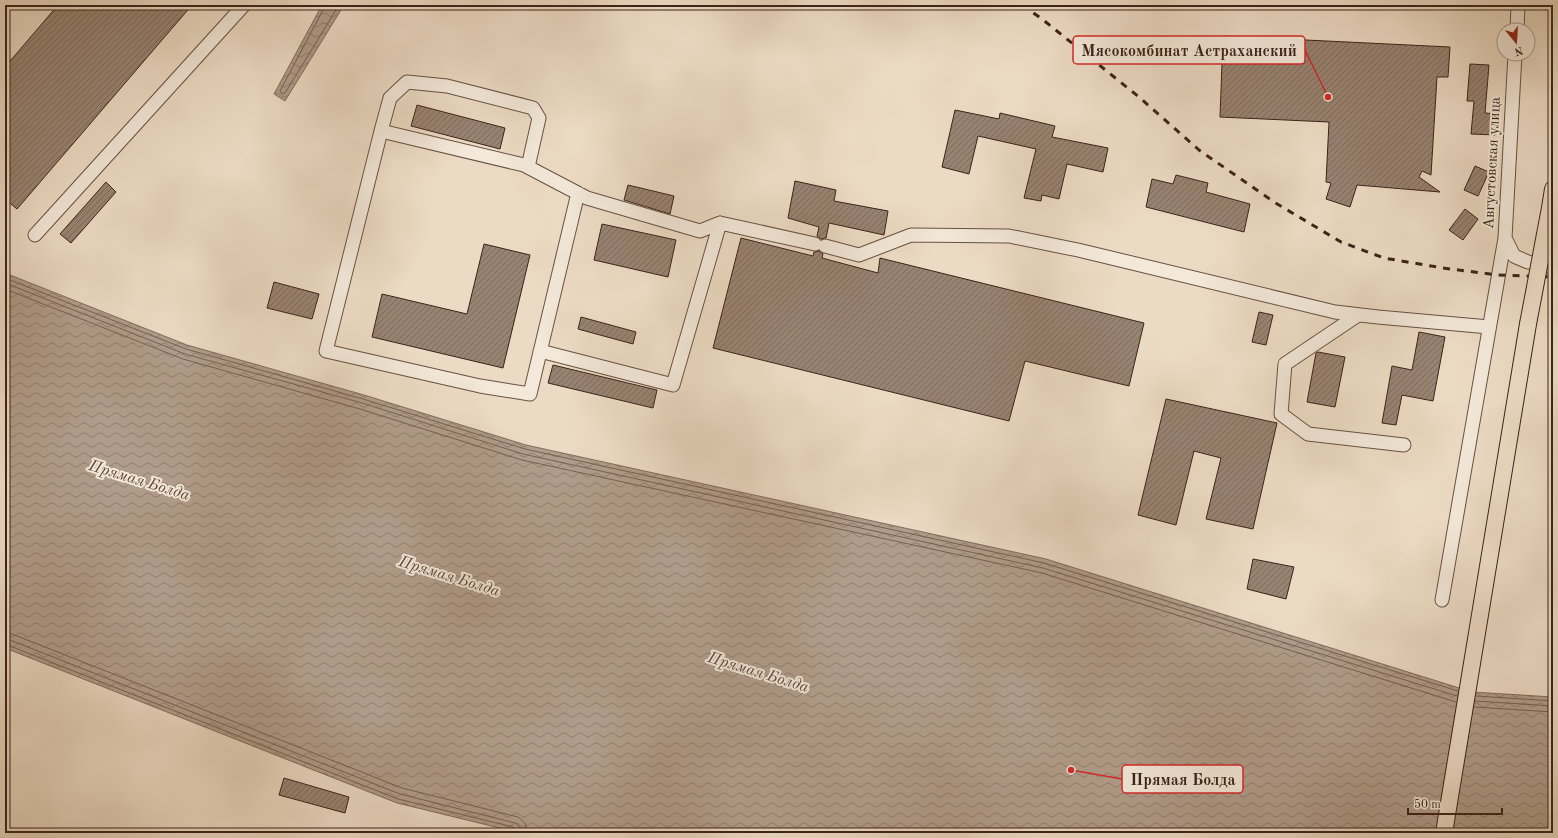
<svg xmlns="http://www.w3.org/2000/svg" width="1558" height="838" viewBox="0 0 1558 838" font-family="'Old Standard TT',serif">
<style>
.water{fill:url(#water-waves);stroke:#826c5d}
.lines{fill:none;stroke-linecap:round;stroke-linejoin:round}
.shore{stroke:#766052;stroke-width:1}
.building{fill:url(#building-hatch);stroke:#3c2319}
.minor-casing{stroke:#685144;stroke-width:15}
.major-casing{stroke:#3c2319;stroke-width:18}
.minor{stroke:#f3e8d9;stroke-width:13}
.major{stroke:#ecdbc4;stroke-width:16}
.rail{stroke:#3c2319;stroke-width:3;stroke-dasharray:7 7;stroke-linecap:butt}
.major-bridge-casing{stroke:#3c2319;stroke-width:18;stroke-linecap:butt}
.major-bridge{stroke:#ecdbc4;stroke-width:16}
.labels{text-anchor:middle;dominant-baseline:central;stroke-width:4;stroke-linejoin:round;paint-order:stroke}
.street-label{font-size:15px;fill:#3c2319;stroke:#f3e8d9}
.water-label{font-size:16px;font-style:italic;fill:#5f473b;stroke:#f3e8d9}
.leader{fill:none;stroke:#d62828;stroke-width:1.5}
.callout-dot{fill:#d62828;stroke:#f3e8d9;stroke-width:1.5}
.callout{fill:#f3e8d9;stroke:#d62828;stroke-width:1.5}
.callout-label{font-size:16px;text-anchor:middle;font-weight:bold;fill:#3c2319}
</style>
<defs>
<pattern id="water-waves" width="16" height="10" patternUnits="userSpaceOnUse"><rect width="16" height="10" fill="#b09c8a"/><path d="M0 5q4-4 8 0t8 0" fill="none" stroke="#907f70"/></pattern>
<pattern id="building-hatch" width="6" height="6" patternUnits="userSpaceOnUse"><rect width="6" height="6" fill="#988372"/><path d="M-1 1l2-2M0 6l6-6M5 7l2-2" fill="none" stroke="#7d6b5d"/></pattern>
</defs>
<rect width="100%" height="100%" fill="#ecdbc4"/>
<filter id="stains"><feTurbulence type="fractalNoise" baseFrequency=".005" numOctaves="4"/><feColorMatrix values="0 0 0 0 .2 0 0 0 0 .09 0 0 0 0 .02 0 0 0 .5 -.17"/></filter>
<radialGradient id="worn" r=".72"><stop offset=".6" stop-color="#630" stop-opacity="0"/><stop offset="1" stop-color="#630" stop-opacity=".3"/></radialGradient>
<!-- water -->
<path class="water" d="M322,5H344L285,101L274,94Z
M5,273L187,345L364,395L526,445L1046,559L1472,692L1553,697V833H520L397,803L5,648Z"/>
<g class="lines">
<!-- shore -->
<path class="shore" d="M325,5L324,8L280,91L282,94L285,93L339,5
M5,278L186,349L363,399L525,449L1044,563L1458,691
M5,283L185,354L362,403L523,454L1043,568L1457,696
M5,289L183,359L360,409L522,460L1042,573L1456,702
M5,633L12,634L402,788L518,817L525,823L528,833
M5,639L10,640L400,794L515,823L520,827L522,833
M5,644L398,799L513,827L516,830L517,833
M1476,696L1553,701
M1475,701L1553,706
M1474,707L1553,712"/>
</g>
<!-- building -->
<path class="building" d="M58,5H192L17,209L5,199V67Z
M1223,36L1450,47L1448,77H1437L1431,175L1422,171L1419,177L1440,192L1357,185L1350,207L1326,199L1331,183L1326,182L1329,122L1220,117Z
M1470,64L1489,65L1485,113L1497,114L1495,135L1471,134L1474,101H1467Z
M417,105L505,128L500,149L411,126Z
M955,110L999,119L1000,113L1055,126L1052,137L1108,148L1103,172L1067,164L1059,199L1042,195L1041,201L1024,198L1036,149L978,136L969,174L942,167Z
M1475,166L1489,172L1478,196L1464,190Z
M1176,175L1208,183L1206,192L1250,204L1244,232L1146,207L1152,179L1173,184Z
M795,181L836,190L834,201L888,211L884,235L829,223L826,238L821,239L817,236L819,227L788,218Z
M106,182L116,192L71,243L60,234Z
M628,185L674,196L670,214L624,200Z
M1465,209L1478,219L1463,240L1449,230Z
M602,224L676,240L668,277L594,260Z
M741,238L813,256L814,252L819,251L823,254L822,258L878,273L880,258L1144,323L1129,386L1025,361L1009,421L713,348Z
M484,244L530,255L503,368L372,337L382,294L467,314Z
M274,282L319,294L312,319L267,308Z
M1259,312L1273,315L1266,345L1252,342Z
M581,317L636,332L633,344L578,329Z
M1419,332L1445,337L1433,401L1402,395L1396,425L1382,423L1392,366L1412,370Z
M1318,352L1345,357L1335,407L1307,402L1316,353Z
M553,365L657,390L653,408L548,383Z
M1166,399L1277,423L1253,529L1206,519L1221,458L1194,451L1176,525L1138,515Z
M1253,559L1294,567L1286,599L1247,589Z
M284,778L349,797L345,813L279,795Z"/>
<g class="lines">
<!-- minor casing -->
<g class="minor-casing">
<path id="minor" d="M1517,30L1518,5
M1515,54L1505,238L1514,256L1528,262L1553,267
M381,131L390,98L407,82L447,86L533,108L539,118L528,167
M578,193L530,394L480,386L326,351L381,131L524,165L587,198L700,231L720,223L815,244
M35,235L244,5
M825,246L859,255L911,235L1009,236L1078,250L1335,312L1378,317L1489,327
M1358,315L1285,364L1281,414L1308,434L1404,445
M540,351L673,385L720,223
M1442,600L1505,238"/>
</g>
<!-- major casing -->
<g class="major-casing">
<path id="major" d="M1550,208L1553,189
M1444,833L1528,324"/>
</g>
<!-- minor -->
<use href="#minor" class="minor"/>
<!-- major -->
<use href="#major" class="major"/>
<!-- rail -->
<path class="rail" d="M1022,5L1042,19L1139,97L1199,150L1274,202L1341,242L1384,258L1443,268L1498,275L1553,277"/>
<!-- major-bridge casing -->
<g class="major-bridge-casing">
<path id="major-bridge" d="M1528,324L1550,208"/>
</g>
<!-- major-bridge -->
<use href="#major-bridge" class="major-bridge"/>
</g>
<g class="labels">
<!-- street labels -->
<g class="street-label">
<text transform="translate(1493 163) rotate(-87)">Августовская улица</text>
</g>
<!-- water labels -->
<g class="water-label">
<text transform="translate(139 481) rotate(17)">Прямая Болда</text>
<text transform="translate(449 577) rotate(17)">Прямая Болда</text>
<text transform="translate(758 673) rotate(17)">Прямая Болда</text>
</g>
</g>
<!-- callouts -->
<path class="leader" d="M1328 97L1305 50M1071 770L1122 779"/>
<g class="callout-dot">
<circle cx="1328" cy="97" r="4"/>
<circle cx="1071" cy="770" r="4"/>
</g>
<g class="callout">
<rect x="1073" y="36" width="232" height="28" rx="4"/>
<rect x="1122" y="765" width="121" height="28" rx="4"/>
</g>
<g class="callout-label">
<text x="1189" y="56">Мясокомбинат Астраханский</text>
<text x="1183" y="785">Прямая Болда</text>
</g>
<!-- margin -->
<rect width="1558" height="838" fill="none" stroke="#ecdbc4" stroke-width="20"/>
<rect x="6" y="6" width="1546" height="826" fill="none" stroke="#3c2319" stroke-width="2"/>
<rect x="10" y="10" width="1538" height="818" fill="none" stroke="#3c2319"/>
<!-- north arrow -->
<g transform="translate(1516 42) rotate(162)"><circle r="19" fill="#f3e8d9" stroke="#aa998c"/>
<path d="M0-3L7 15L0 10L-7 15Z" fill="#8f2418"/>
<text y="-6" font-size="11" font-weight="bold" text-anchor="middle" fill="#3c2319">N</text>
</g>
<!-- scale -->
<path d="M1408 808v6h94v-6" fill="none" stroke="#3c2319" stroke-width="2"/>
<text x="1414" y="808" font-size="12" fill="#3c2319" stroke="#f3e8d9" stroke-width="3" paint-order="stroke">50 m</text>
<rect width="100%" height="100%" filter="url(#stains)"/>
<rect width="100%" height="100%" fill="url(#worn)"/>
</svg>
